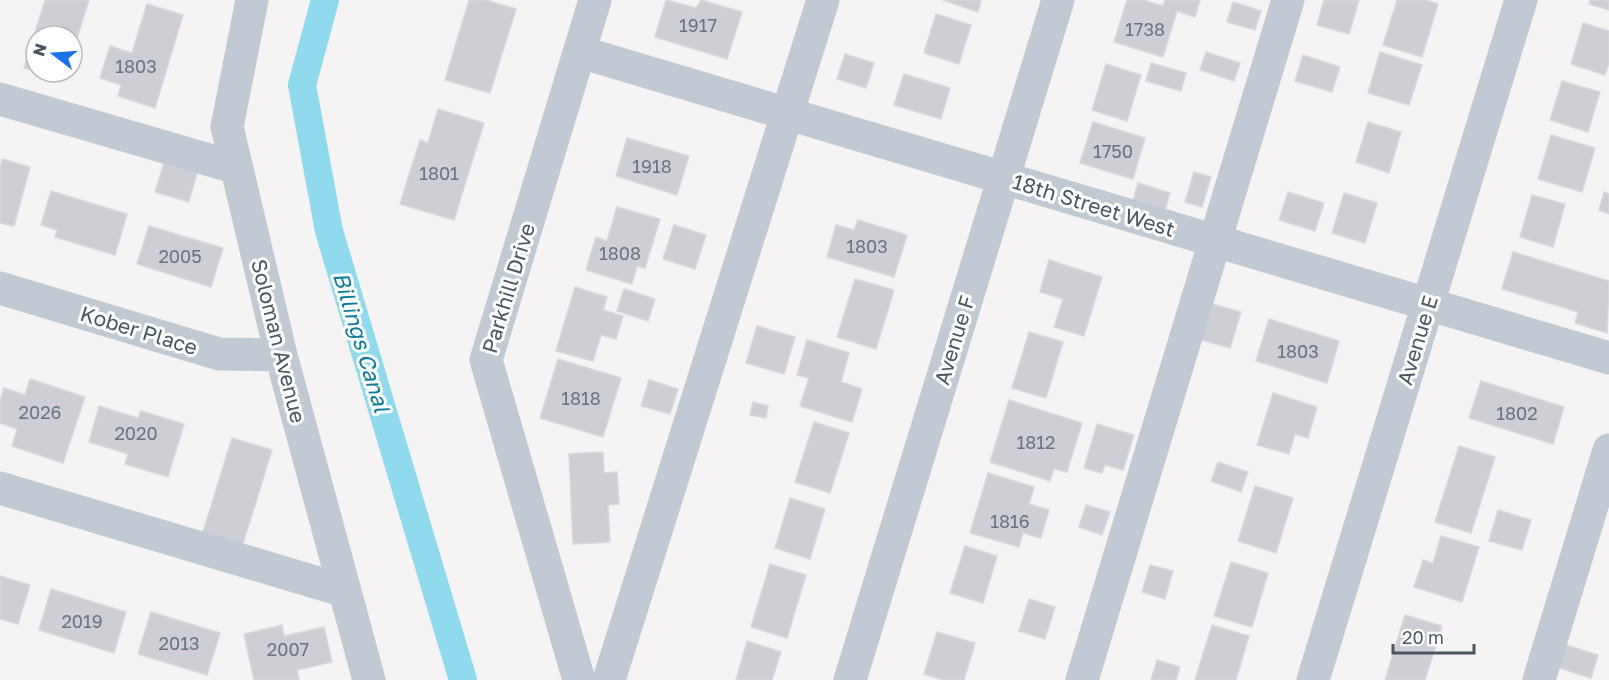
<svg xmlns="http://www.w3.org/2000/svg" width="1609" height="680" viewBox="0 0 1609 680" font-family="'Golos Text',sans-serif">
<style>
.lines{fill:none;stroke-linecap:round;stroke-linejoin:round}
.canal{stroke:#90daee;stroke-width:28}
.building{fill:#cdcfd5;stroke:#d7d9de;stroke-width:1.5}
.minor{stroke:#c1cad2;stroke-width:33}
.labels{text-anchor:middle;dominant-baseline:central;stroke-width:6;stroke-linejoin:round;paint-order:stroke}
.number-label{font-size:18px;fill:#6b747e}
.street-label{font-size:21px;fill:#4a5661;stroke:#fff}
.water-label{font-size:22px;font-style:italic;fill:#0c7c9b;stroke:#fff}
</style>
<rect width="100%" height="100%" fill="#f5f3f3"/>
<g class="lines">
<!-- canal -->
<path class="canal" d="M325,0L302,85L329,231L463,680"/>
</g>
<!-- building -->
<path class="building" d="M45,0H89L72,54V36H36V71L24,68Z
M469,0H486L516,9L490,93L445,80Z
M666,0L696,8L701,0L742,12L727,59L655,37Z
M943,0H981L978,12Z
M1127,0H1143L1163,6L1165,0H1200L1195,17L1177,11L1163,57L1114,42Z
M1324,0H1359L1349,34L1317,25Z
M1397,0H1426L1438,4L1422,57L1383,45Z
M1590,0H1609V10L1589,4Z
M1233,2L1261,11L1255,30L1227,22Z
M147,4L183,15L155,108L118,96L121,85L100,78L110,46L132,53Z
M936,14L971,25L959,64L924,53Z
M1583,23L1609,31V63L1605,75L1571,64Z
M1206,52L1240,63L1234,81L1200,70Z
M1380,52L1422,65L1409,105L1368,93Z
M845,54L874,63L866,88L837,79Z
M1303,55L1340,67L1332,92L1295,81Z
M1151,63L1186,73L1181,91L1146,81Z
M1106,64L1141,75L1127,121L1092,110Z
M38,72H67L64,80Z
M904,74L950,88L941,119L894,105Z
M1562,81L1600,92L1588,132L1550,120Z
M438,109L484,123L454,220L400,204L420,140L428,143Z
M1093,122L1145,138L1133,179L1080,163Z
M1368,122L1401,132L1389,173L1356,162Z
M1551,135L1595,148L1582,192L1538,179Z
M627,138L689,156L677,195L616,176Z
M2,159L30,167L14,226L0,223V169Z
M164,163L197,173L189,202L155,192Z
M1194,172L1211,177L1202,207L1185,202Z
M1138,183L1170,193L1165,211L1133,201Z
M51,191L127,214L115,255L55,237L57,230L41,225Z
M1288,192L1324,203L1315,231L1279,220Z
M1604,192L1609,194V214L1599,210Z
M1344,193L1377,203L1365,243L1332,233Z
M1532,195L1565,204L1553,247L1520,237Z
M617,207L660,219L645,268L637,266L632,284L586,270L596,237L607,241Z
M858,220L907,235L894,277L827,257L836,225L854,230Z
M674,225L706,235L695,269L663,259Z
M149,226L223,248L211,287L137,264Z
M1513,252L1609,281L1607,333L1575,323L1578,312L1502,289Z
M1049,260L1102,277L1084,336L1054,327L1063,299L1040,292Z
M855,279L894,290L876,349L837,337Z
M575,287L607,297L603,310L623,316L616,339L601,335L593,361L556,351Z
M624,289L655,299L648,321L617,311Z
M1209,303L1241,312L1230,348L1198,339Z
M1269,319L1339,341L1327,383L1256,361Z
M757,326L795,337L784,374L746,363Z
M1029,332L1063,342L1046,398L1012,388Z
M807,340L849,353L841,382L862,389L852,422L800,406L809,378L797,375Z
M558,359L621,378L603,437L540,418Z
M30,379L85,397L63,463L12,446L17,429L0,423V400L4,388L25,395Z
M649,380L678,389L670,414L641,406Z
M1481,381L1564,407L1553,444L1469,418Z
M1273,393L1317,407L1308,438L1295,434L1289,454L1257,445Z
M1009,400L1082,423L1067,472L1054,469L1050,481L990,462Z
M753,402L768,406L766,418L750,415Z
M99,406L138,418L141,411L184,424L168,477L125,464L128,454L89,442Z
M814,422L849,433L830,493L795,482Z
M1097,424L1134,435L1123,470L1105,465L1102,473L1084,468Z
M232,438L272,450L242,547L202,535Z
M1459,446L1495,457L1471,533L1435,522Z
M603,452L604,473L617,472L619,504L608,505L610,542L573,544L569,454Z
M1218,462L1248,472L1241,492L1211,481Z
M988,473L1034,487L1029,504L1049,510L1041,538L1023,533L1019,547L970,533Z
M1255,486L1293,498L1276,553L1238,541Z
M790,498L825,509L810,559L775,548Z
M1086,505L1110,512L1102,535L1079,527Z
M1498,510L1531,520L1522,550L1489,541Z
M1441,536L1479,547L1462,602L1414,587L1423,560L1433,563Z
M965,546L997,556L983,603L950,593Z
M1231,562L1268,573L1252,627L1214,616Z
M770,564L806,575L787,638L751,627Z
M1150,565L1173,571L1165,599L1142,592Z
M0,576L30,585L18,624L0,619Z
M51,589L126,612L114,653L39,630Z
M1029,599L1055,607L1045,639L1019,631Z
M151,612L220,633L207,675L138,654Z
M1405,615L1442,626L1425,680H1385Z
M282,625L284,636L324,627L332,662L297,670L299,680H254L244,634Z
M1212,625L1249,636L1236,680H1195Z
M937,632L975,643L964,680H942L924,674Z
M747,641L781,652L772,680H736Z
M1563,644L1598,655L1591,678L1556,667Z
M1157,660L1180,667L1176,680H1151Z"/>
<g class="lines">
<!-- minor -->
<path class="minor" d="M252,0L227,127L281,355L369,680
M580,52L1609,358
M0,99L237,168
M0,288L219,354L281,355
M0,488L345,591
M579,680L486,360L595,0
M609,680L823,0
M850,680L1058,0
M1082,680L1288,0
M1313,680L1521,0
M1539,680L1609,450"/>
</g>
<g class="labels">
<!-- number labels -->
<g class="number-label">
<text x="698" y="25">1917</text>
<text x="1145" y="29">1738</text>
<text x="136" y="66">1803</text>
<text x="1113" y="151">1750</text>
<text x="652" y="166">1918</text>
<text x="439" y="173">1801</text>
<text x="867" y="246">1803</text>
<text x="620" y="253">1808</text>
<text x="180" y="256">2005</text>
<text x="1298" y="351">1803</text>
<text x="581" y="398">1818</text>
<text x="40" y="412">2026</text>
<text x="1517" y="413">1802</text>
<text x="136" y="433">2020</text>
<text x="1036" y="442">1812</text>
<text x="1010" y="521">1816</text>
<text x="82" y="621">2019</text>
<text x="179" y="643">2013</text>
<text x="288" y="649">2007</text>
</g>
<!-- street labels -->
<g class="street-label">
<text transform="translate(1094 205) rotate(17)">18th Street West</text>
<text transform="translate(508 288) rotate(-73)">Parkhill Drive</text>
<text transform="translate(139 330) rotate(17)">Kober Place</text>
<text transform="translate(954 340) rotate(-73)">Avenue F</text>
<text transform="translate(1417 340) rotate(-73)">Avenue E</text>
<text transform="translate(279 341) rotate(76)">Soloman Avenue</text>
</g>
<!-- water labels -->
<g class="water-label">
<text transform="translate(362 342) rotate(73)">Billings Canal</text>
</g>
</g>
<!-- north arrow -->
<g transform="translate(54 54) rotate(287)"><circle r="28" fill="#ffffff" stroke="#b7bbc0" stroke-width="1.5"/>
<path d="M0-4.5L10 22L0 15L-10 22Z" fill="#1a73e8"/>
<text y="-9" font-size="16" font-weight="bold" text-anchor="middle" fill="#4a5661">N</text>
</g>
<!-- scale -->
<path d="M1393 644v9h81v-9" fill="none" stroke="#4a5661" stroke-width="3"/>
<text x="1402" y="644" font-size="18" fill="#4a5661" stroke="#ffffff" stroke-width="4.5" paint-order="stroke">20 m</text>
</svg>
